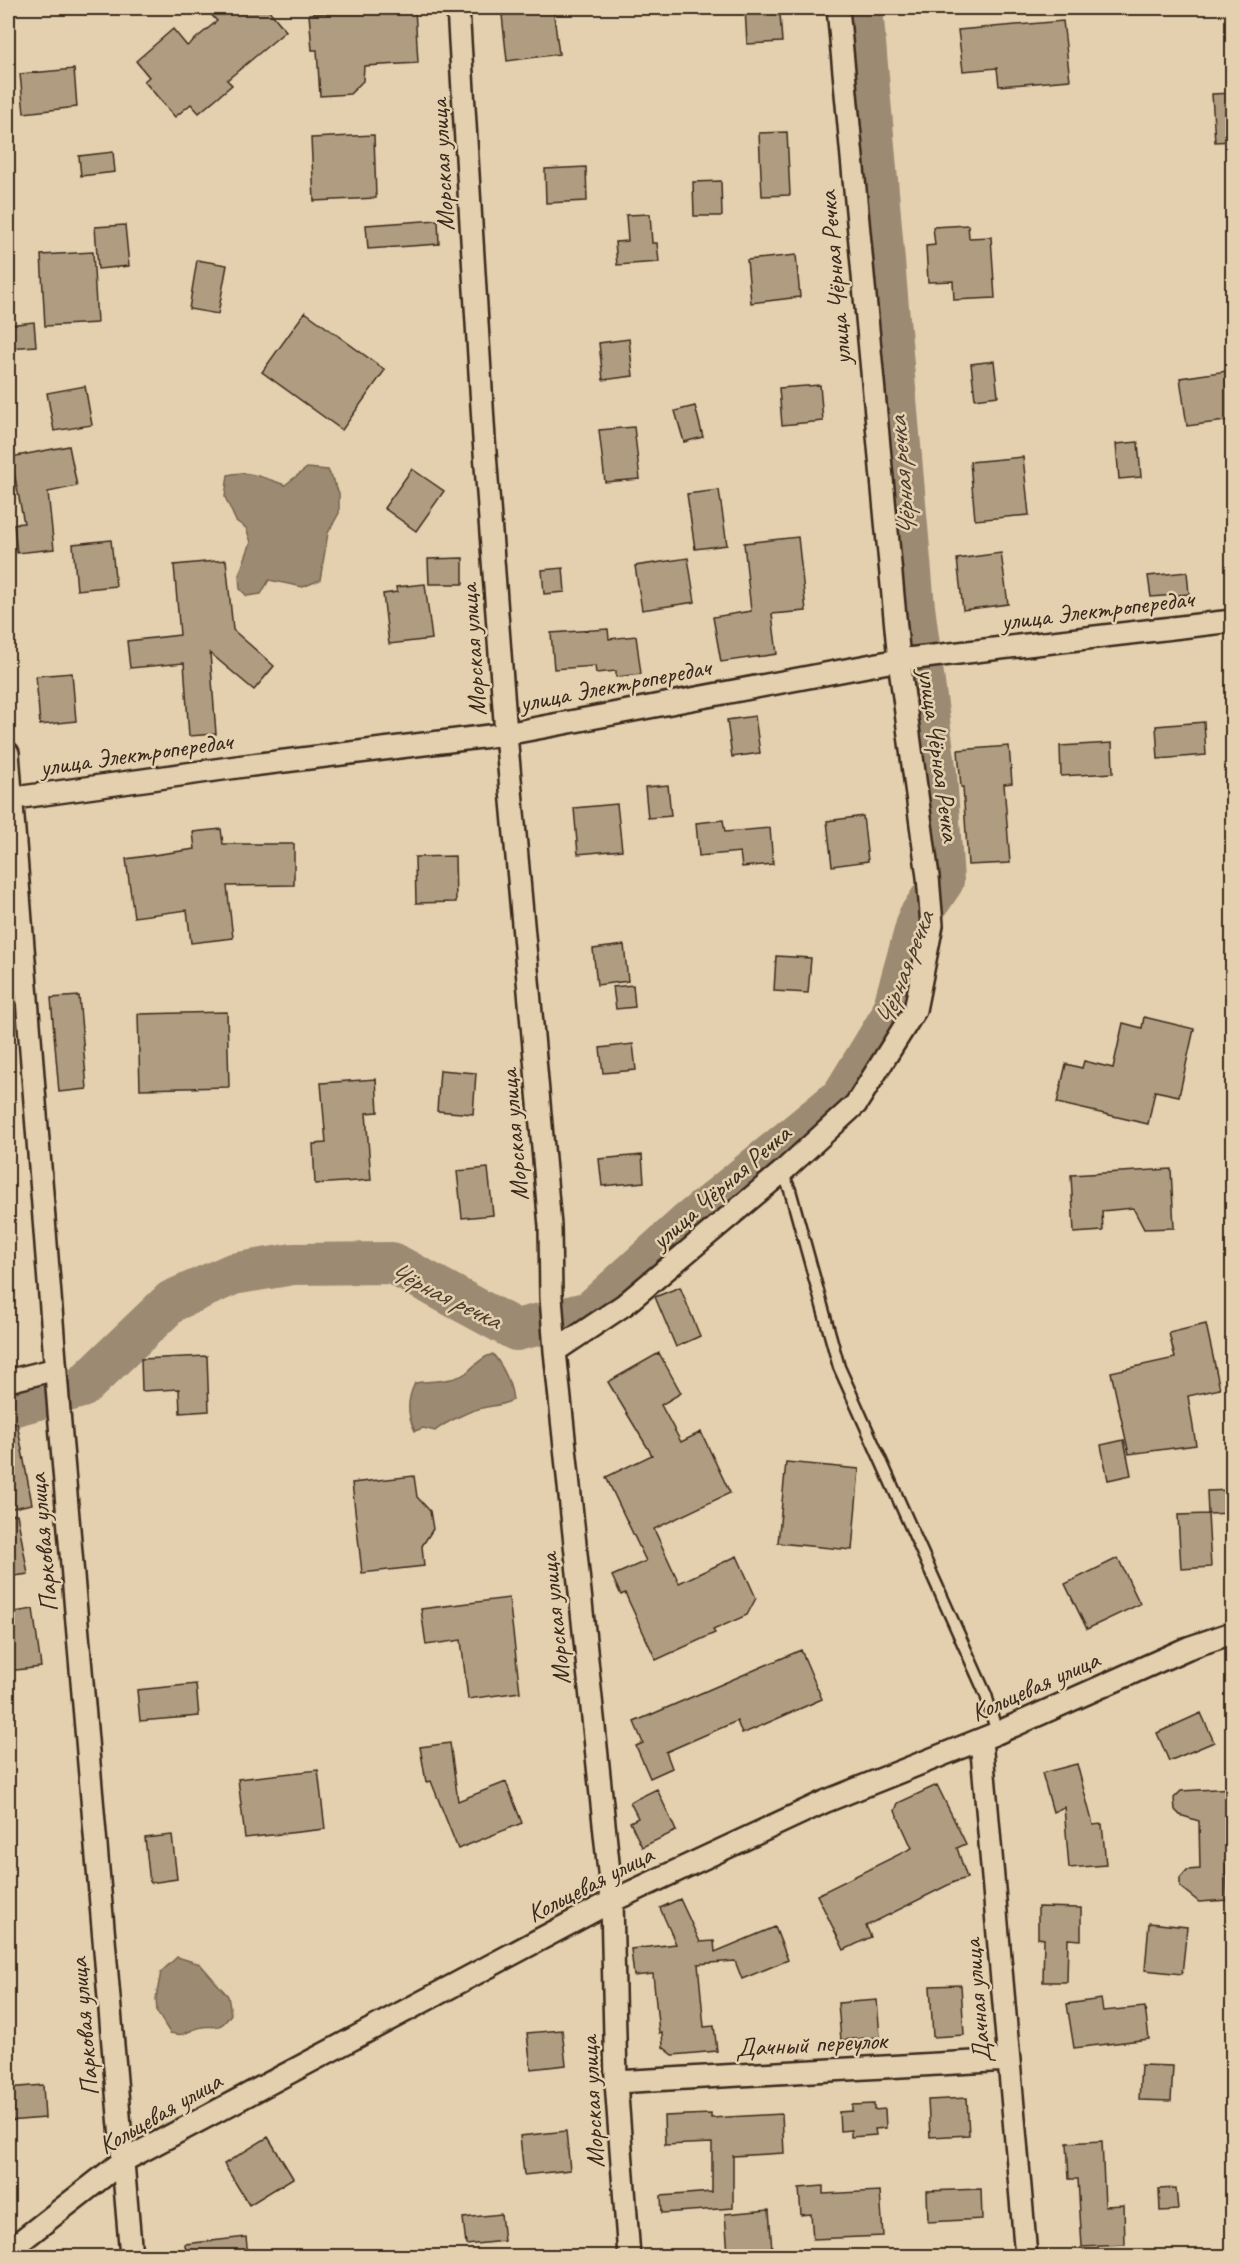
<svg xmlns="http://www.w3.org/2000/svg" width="1240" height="2264" viewBox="0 0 1240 2264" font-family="Caveat,sans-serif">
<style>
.water{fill:#9d8a72;stroke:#766450;stroke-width:1.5}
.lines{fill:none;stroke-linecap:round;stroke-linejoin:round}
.river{stroke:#9d8a72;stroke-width:42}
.building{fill:#b09d81;stroke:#3b2a1e;stroke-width:1.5}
.service-casing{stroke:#3b2a1e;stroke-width:15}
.minor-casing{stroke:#3b2a1e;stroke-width:26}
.service{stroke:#e4d0ae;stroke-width:10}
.minor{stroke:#e4d0ae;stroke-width:21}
.labels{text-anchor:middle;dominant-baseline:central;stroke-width:5;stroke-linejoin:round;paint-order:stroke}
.street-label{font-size:26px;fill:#3b2a1e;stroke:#e4d0ae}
.water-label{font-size:27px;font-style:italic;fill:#4f3d2f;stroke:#e4d0ae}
</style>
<rect width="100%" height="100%" fill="#e4d0ae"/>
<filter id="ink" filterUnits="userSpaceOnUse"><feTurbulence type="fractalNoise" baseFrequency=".0167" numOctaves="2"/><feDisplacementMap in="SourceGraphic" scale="12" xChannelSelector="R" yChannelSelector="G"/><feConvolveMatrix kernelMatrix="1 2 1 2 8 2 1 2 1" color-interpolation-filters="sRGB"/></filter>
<g filter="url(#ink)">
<!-- water -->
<path class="water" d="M307,468L328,470L339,493V513L328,533L320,580L303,587L269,580L261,594L247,596L240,589L239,575L251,542L246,528L236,521L225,497L228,475C246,469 268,479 285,485Z
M493,1354C504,1368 511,1382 513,1400C500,1406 495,1405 482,1408C471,1410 444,1423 435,1431L423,1428L415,1431C406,1414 407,1399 415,1383C430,1381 453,1382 466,1373C476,1365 480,1358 493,1354Z
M177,1957L200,1964L228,1996L231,2014C218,2034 215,2023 198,2028C184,2032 186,2037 170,2033L157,2012L156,1998L161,1972Z"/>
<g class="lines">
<!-- river -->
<path class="river" d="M8,1407L82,1387L172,1301L233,1274L293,1264L392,1263L516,1330L590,1312L687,1224L842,1097L891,1017L919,917L943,881L936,774L914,607L862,8"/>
</g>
<!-- building -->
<path class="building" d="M205,8H267L286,31L227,80L232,85L199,113L191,104L175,117L144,81L149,77L136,61L173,29L187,46L217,21Z
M415,8L418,63L364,66L363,81L350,94L320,96L317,50H312L309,14Z
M553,8L559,54L507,61L502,15Z
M745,8H773L774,14H780L782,42L747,44Z
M1063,21L1070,80L999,86L997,68L963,71L958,30Z
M74,69L77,107L24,113L20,74Z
M1233,93V141L1215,142L1212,94Z
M787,132L790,195L762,196L759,133Z
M374,135L376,198L314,201L311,138Z
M113,152L115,172L81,176L79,156Z
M586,167L587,201L546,203L545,169Z
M721,181L722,216H694L693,182Z
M650,214L652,243H657L659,262L617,265L615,242L628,241L626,215Z
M438,220L439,244L368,249L366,225Z
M125,225L129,266L98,269L95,227Z
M968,225L969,238L991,237L995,298L954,300L953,281L928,282L926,246L935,245L933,227Z
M93,252L97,323L45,326L41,255Z
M796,255L800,297L751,303L747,260Z
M197,260L227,265L218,314L189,309Z
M305,312L385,370L342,430L262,372Z
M34,322L36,346L8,348V325Z
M629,339L633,376L603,380L599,343Z
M994,361L998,396L975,399L971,364Z
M1233,370V420L1187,426L1180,378Z
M820,385L823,421L782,425L779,388Z
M85,386L92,425L54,431L47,393Z
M695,406L703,437L684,442L675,411Z
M634,427L640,479L605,482L599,430Z
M1138,442L1141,477L1119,479L1116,444Z
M69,446L77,486L48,492L54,549L17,553L14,524L24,523L11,457Z
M1023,457L1029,515L975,520L970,462Z
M412,469L444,491L416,531L384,508Z
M719,490L727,545L695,549L687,494Z
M798,537L806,611L772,614L777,654L721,662L713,617L751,611L744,543Z
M111,540L116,586L77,590L73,544Z
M1001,553L1008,604L963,610L957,559Z
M463,558V584H429L428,559Z
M688,558L695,602L642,610L635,566Z
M226,560L233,630L274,666L254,690L210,653L216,734L189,736L184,663L130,668L127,641L180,635L174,565Z
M563,568L565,592L544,594L542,570Z
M1187,572L1189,594L1151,597L1148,576Z
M425,584L432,639L389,644L383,594L397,592L396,587Z
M608,629L609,639L636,636L641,674L616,677V671L596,673L595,666L554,669L551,633Z
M72,673L76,721L40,725L36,676Z
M755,716L760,753L732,757L727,720Z
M1204,722L1206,755L1158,759L1156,726Z
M1112,743L1113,773L1061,776L1060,746Z
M1009,746L1012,783L1004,784L1010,863L968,865L963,787H961L958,750Z
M668,785L671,816L648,818L645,787Z
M617,804L622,850L578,854L574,808Z
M863,816L868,861L832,866L827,821Z
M723,820L725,832L770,828L773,864L742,867L740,852L699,856L696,823Z
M221,829L223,844H294V885L227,886L233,938L191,943L187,910L134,917L126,859L195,849L193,832Z
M455,856L456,902L416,903L415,857Z
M624,945L628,981L597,985L593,949Z
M776,956L811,958L808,993L774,991Z
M633,985L635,1007L616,1009L613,987Z
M79,996L87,1089L59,1092L51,998Z
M227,1012L229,1087L140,1089L138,1014Z
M1144,1017L1194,1029L1179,1096L1155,1091L1148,1124L1057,1103L1066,1064L1082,1068L1084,1061L1113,1068L1123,1023L1142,1028Z
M633,1044L636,1070L603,1073L600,1048Z
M440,1070L476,1073L473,1114L437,1111Z
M376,1079L378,1112L366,1113L371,1180L315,1184L313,1144L326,1143L321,1083Z
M642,1155L644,1182L602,1186L599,1159Z
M488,1168L493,1215L462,1218L457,1171Z
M1171,1169L1174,1228L1144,1229L1133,1208L1102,1211L1103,1231L1074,1233L1071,1175Z
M680,1287L700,1336L676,1347L655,1297Z
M1206,1324L1220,1389L1188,1396L1196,1445L1129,1454L1111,1372L1175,1358L1169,1333Z
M659,1353L681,1393L661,1405L681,1442L701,1432L730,1493L654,1529L679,1583L737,1556L756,1598L747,1615L713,1630L715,1633L656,1660L625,1593L621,1595L612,1576L646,1561L606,1477L652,1455L608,1382Z
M207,1356L209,1411L180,1413L179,1389L142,1391L141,1359Z
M17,1423L32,1504L8,1509V1424Z
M1124,1440L1131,1475L1108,1480L1101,1445Z
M786,1462L859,1469L852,1550L778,1543Z
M414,1476L417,1497L430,1511L433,1529L422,1546L424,1566L362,1573L352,1483Z
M1233,1490V1513L1208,1514L1207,1491Z
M17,1514L28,1574L8,1577V1515Z
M1208,1514L1211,1567L1181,1569L1178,1515Z
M1118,1558L1140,1604L1087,1629L1065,1584Z
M509,1598L520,1692L468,1699L461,1640L426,1645L421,1609Z
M33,1609L41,1667L8,1671V1613Z
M801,1650L822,1699L742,1734L737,1721L666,1752L672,1768L650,1778L636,1746L643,1743L634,1722Z
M196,1684L199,1716L140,1721L137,1690Z
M1201,1713L1214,1742L1169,1761L1157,1733Z
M450,1743L458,1801L506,1782L522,1823L458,1849L431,1781L426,1782L420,1747Z
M1077,1764L1093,1825L1102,1824L1106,1865L1069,1868L1064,1807L1053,1812L1042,1773Z
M318,1770L325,1829L245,1838L238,1779Z
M937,1785L966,1844L957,1848L967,1878L954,1882L866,1926L871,1937L844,1950L817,1895L912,1848L895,1811L898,1803Z
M1233,1788V1864L1226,1865L1228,1900L1199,1902L1180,1887V1878L1187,1870L1200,1869L1199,1821L1180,1815L1175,1810L1174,1798L1181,1791Z
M657,1789L676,1831L642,1847L630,1822L638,1818L630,1802Z
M172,1835L177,1879L150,1883L145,1838Z
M680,1899L700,1942L714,1941L715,1952L775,1927L788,1960L742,1979L735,1961L698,1964L704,2027L714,2026L717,2051L673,2055L663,2047L662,2032L659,2033L653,1974L634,1976L631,1949L676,1944L660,1908Z
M1038,1907L1081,1908V1940L1068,1939L1067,1982H1043L1044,1939L1038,1938Z
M1149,1923L1187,1927L1182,1974L1145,1970Z
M961,1985L964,2035L933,2037L930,1986Z
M1101,1999L1103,2011L1145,2007L1149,2039L1074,2048L1067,2004Z
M877,2000L880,2037L841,2040L838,2003Z
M562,2030L566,2065L531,2069L527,2033Z
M1141,2065L1173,2066L1171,2101L1139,2100Z
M43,2085L45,2118L8,2121V2088Z
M967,2098L969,2135L930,2137L928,2100Z
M874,2104V2110L885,2109L886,2128L875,2129L876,2135L851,2137V2130L840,2131L839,2112L852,2111V2105Z
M711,2114V2118L782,2114L784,2153L733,2156V2208L662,2213L661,2196L712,2192V2143L665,2145L664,2116Z
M566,2131L570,2170L524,2175L520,2136Z
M268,2137L293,2178L249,2205L224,2164Z
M1102,2141L1105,2206L1124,2205L1125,2245L1082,2247L1078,2179H1069L1067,2143Z
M823,2186V2194L880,2191L883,2236L813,2239L811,2214L801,2215L799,2188Z
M1176,2188L1178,2210L1160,2211L1159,2189Z
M981,2189L982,2219L928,2222L927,2191Z
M769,2210L772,2250L728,2254L725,2214Z
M501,2214L504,2241L466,2245L463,2218Z
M246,2237L248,2256H186L185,2244Z"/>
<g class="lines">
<!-- service casing -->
<g class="service-casing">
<path id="service" d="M782,1172L790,1190L839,1367L986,1695L997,1733"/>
</g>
<!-- minor casing -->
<g class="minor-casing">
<path id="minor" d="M458,8L484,439L506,734L550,1226L551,1297L555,1351L612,1901L616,2082L629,2256
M8,753L59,1412L131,2256
M8,799L244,766L506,734L899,660L1232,621
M555,1351L624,1305L782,1172L856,1104L915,1010L932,925L928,877L899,660L838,8
M8,1381L56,1369
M981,1740L1026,2256
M616,2082L1009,2060
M8,2251L123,2161L612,1901L824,1802L997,1733L1188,1648L1232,1633"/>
</g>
<!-- service -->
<use href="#service" class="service"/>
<!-- minor -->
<use href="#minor" class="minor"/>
</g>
</g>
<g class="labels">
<!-- street labels -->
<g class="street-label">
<text transform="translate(442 165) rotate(-93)">Морская улица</text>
<text transform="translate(835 278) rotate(-95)">улица Чёрная Речка</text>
<text transform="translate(1097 610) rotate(-7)">улица Электропередач</text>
<text transform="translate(473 650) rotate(-94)">Морская улица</text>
<text transform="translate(615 685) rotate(-11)">улица Электропередач</text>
<text transform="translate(136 754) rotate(-8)">улица Электропередач</text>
<text transform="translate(939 755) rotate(82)">улица Чёрная Речка</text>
<text transform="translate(514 1135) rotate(-95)">Морская улица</text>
<text transform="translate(721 1187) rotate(-41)">улица Чёрная Речка</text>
<text transform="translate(43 1543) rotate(-95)">Парковая улица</text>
<text transform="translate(555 1619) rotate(-96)">Морская улица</text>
<text transform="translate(1035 1686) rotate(-24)">Кольцевая улица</text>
<text transform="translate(590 1884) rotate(-27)">Кольцевая улица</text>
<text transform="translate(977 2001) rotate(-95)">Дачная улица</text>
<text transform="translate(84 2027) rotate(-95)">Парковая улица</text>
<text transform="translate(811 2044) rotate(-3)">Дачный переулок</text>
<text transform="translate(592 2102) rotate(-93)">Морская улица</text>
<text transform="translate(160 2113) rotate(-30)">Кольцевая улица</text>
</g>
<!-- water labels -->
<g class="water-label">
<text transform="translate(902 477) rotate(-95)">Чёрная речка</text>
<text transform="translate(904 969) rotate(-69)">Чёрная речка</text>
<text transform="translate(445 1295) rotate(26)">Чёрная речка</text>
</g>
</g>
<!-- margin -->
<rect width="1240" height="2264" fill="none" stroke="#e4d0ae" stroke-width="30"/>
<rect x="15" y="15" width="1210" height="2234" fill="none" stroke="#3b2a1e" stroke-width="2" filter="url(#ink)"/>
</svg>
